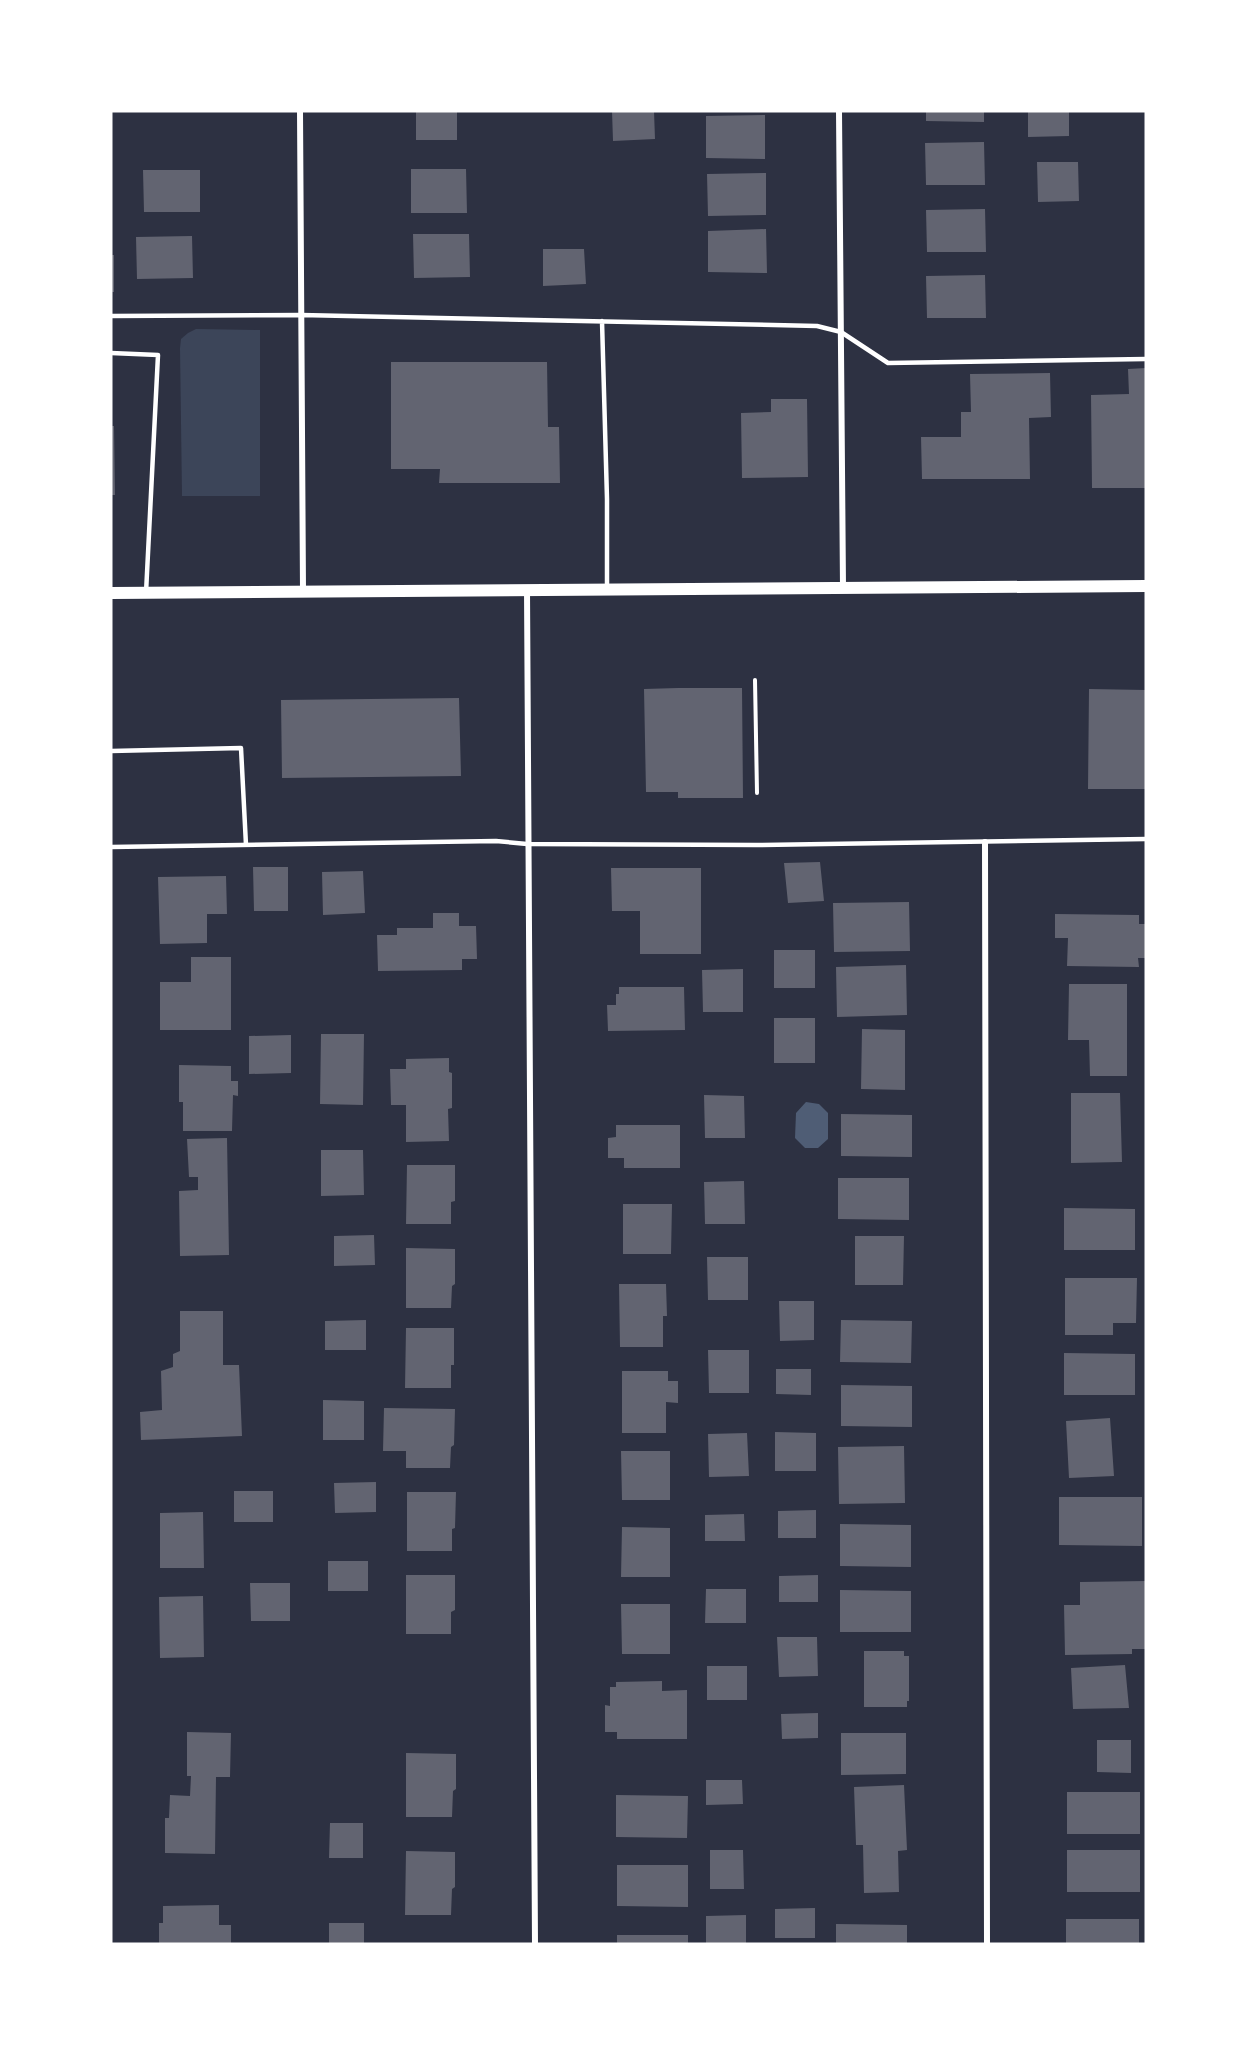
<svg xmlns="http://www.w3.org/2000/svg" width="1257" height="2055" viewBox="0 0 1257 2055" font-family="'Asap Condensed',sans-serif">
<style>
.green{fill:#3c4559}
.water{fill:#4f5d75}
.building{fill:#626471}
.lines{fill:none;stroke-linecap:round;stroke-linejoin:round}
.path{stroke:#fff;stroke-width:4}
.service{stroke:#fff;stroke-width:4.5}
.minor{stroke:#fff;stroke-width:6}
.secondary{stroke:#fff;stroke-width:12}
</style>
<rect width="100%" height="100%" fill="#2d3142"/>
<!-- green -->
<path class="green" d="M196,329L260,330V496H182L180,348L181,339L188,333Z"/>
<!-- water -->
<path class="water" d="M806,1102L819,1104L828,1113V1139L818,1148H805L795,1138L796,1113Z"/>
<!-- building -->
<path class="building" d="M416,111H457V140H416Z
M612,111H654L655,139L613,141Z
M926,111H984V122L926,121Z
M1028,111H1069V136L1028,137Z
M765,115V159L706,158V116Z
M984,142L985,185H926L925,143Z
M1037,162H1078L1079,201L1038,202Z
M411,169H466L467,213H411Z
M143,170H200V212H144Z
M766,173V215L708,216L707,174Z
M985,209L986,252H927L926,210Z
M766,229L767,273L708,272V231Z
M413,234H469L470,277L414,278Z
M192,236L193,278L137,279L136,237Z
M543,249H584L586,284L543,286Z
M111,255H114V292H111Z
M985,275L986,318H927L926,276Z
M391,362H547L548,427H559L560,483H439L440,469H391Z
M1146,368V488H1092L1091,395L1129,394L1128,369Z
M1050,373L1051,417L1029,418L1030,479H922L921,437H961V412H971L970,374Z
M771,399H807L808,477L742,478L741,413L771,412Z
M111,426H114L115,495H111Z
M678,688H742L743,798H678V792H646L644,689Z
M1089,689L1146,690V789H1088Z
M459,698L461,776L282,778L281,700Z
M820,862L824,901L788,903L784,863Z
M253,867H288V911H254Z
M611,868H701V954H640V911H612Z
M363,871L365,913L323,915L322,872Z
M226,876L227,914H207V943L160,944L158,877Z
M909,902L910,951L834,952L833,903Z
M433,913H459V926H476L477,959H462V970L378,971L377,935H397V928H433Z
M1055,914L1139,915V924H1146V958H1138L1139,967L1067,966L1068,938H1055Z
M774,950H815V988H774Z
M191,957H231V1030H160V982H191Z
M906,965L907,1015L837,1017L836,967Z
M743,969V1012H703L702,970Z
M1069,984H1127V1076H1090L1089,1040H1068Z
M619,987H684L685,1030L608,1031L607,1005H616V994H619Z
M774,1018H815V1063H774Z
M862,1029L905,1030V1090L861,1089Z
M321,1034H364L363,1105L320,1104Z
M291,1035V1073L249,1074V1036Z
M449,1058V1072L452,1073V1108L448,1109L449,1141L406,1142V1105H391L390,1069H406V1059Z
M179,1065L231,1066V1081H238V1096L233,1095L232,1131H183V1102H179Z
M1071,1093H1120L1122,1162L1071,1163Z
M704,1095L744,1096L745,1138H705Z
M841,1114L912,1115V1157L841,1156Z
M616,1125H680V1168H624V1158H608V1138L616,1137Z
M227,1138L229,1255L180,1256L179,1191L198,1190V1177H189L187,1139Z
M321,1150H363L364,1195L321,1196Z
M407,1165H455V1201L451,1202V1224H406Z
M838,1178H909V1220L838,1219Z
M744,1181L745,1224H705L704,1182Z
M623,1204H672L671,1254H623Z
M1064,1208L1135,1209V1250H1064Z
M374,1235L375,1265L334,1266V1236Z
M855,1236H904L903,1285H855Z
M406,1248L455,1249V1284L452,1286L451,1308H406Z
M707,1257H748V1300H708Z
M1065,1278H1137L1136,1323H1113V1335H1065Z
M619,1284H666L667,1316H663V1347H620Z
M779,1301H814V1340L780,1341Z
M180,1311H223V1365H239L242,1436L141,1440L140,1412L162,1410L161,1371L173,1367V1354L180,1351Z
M366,1320V1350H325V1321Z
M841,1320L912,1321L911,1363L840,1362Z
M406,1328H454V1365H451V1388H405Z
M708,1350H749V1393H709Z
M1064,1353L1135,1354V1395H1064Z
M776,1369H811V1395L776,1394Z
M622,1371H668V1381H678V1403L666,1402V1433H622Z
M841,1385L912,1386V1427L841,1426Z
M323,1400L364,1401V1440H323Z
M384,1408L455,1409L454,1445L451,1447L450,1468H406V1451H383Z
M1110,1418L1114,1476L1069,1478L1066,1421Z
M775,1432L816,1433V1471H775Z
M747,1433L749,1476L709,1477L708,1434Z
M904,1446L905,1503L839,1504L838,1447Z
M621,1451H670V1500H622Z
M376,1482V1512L335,1513L334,1483Z
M234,1491H273V1522H234Z
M407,1492H456L455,1528L452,1529V1551H407Z
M1059,1497H1142V1546L1059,1545Z
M816,1510V1538H778V1511Z
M203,1512L204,1568H160V1513Z
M744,1514L745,1541H705V1515Z
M840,1524L911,1525V1567L840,1566Z
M622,1527L670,1528V1577H621Z
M328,1561H368V1591H328Z
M406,1575H455V1610L451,1612V1634H406Z
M818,1575V1602H779V1576Z
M1146,1581V1649H1132V1654L1065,1655L1064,1605H1080V1582Z
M250,1583H290V1621H251Z
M706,1589H746V1623H705Z
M840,1590L911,1591V1632H840Z
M203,1596L204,1657L160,1658L159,1597Z
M621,1604H670V1654H622Z
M777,1637H817L818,1676L779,1677Z
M864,1651H904V1656H909V1701H907V1707H864Z
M1125,1665L1129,1708L1073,1709L1071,1668Z
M707,1666H747V1700H707Z
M662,1681V1691L687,1690V1739H617V1732H605V1705L610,1706V1687H616V1682Z
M818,1713V1738L782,1739L781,1714Z
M187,1732L231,1733L230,1777H216L215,1854L165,1853V1818H169L170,1795L190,1796L191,1776H187Z
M841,1733H906V1774L841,1775Z
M1097,1740H1131V1773L1097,1772Z
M406,1753L456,1754V1789L453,1791L452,1817H406Z
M706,1780H742L743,1804L706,1805Z
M904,1785L907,1850L898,1851L899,1892L864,1893L863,1845H856L854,1787Z
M1067,1792H1140V1834H1067Z
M616,1795L688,1796L687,1838L616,1837Z
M330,1823H363V1858H329Z
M710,1850H743L744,1889H710Z
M1067,1850H1140V1892H1067Z
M406,1851L455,1852V1887L452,1889L451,1915H405Z
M617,1865H688V1907L617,1906Z
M219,1905V1925H231V1944H159V1923H163V1906Z
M815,1908V1938H775V1909Z
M746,1915V1944H706V1916Z
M1066,1919H1139V1944H1066Z
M329,1923H364V1944H329Z
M836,1924L907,1925V1944H836Z
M617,1935H688V1944H617Z"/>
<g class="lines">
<!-- path -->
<path class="path" d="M755,680L757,793"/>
<!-- service -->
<path class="service" d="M111,316L301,315L817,326L841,332L888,363L1146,359
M602,321L607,499V589
M111,353L158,355L146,593
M111,751L241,748L246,845
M111,847L496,841L527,844L756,845L1146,839"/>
<!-- minor -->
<path class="minor" d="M300,111L303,591
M839,111L843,587
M527,589L535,1944
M985,842L987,1944"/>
<!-- secondary -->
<path class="secondary" d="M111,593L1146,586"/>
</g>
<!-- border -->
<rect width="1257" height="2055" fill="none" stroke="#ffffff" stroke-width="225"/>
</svg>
